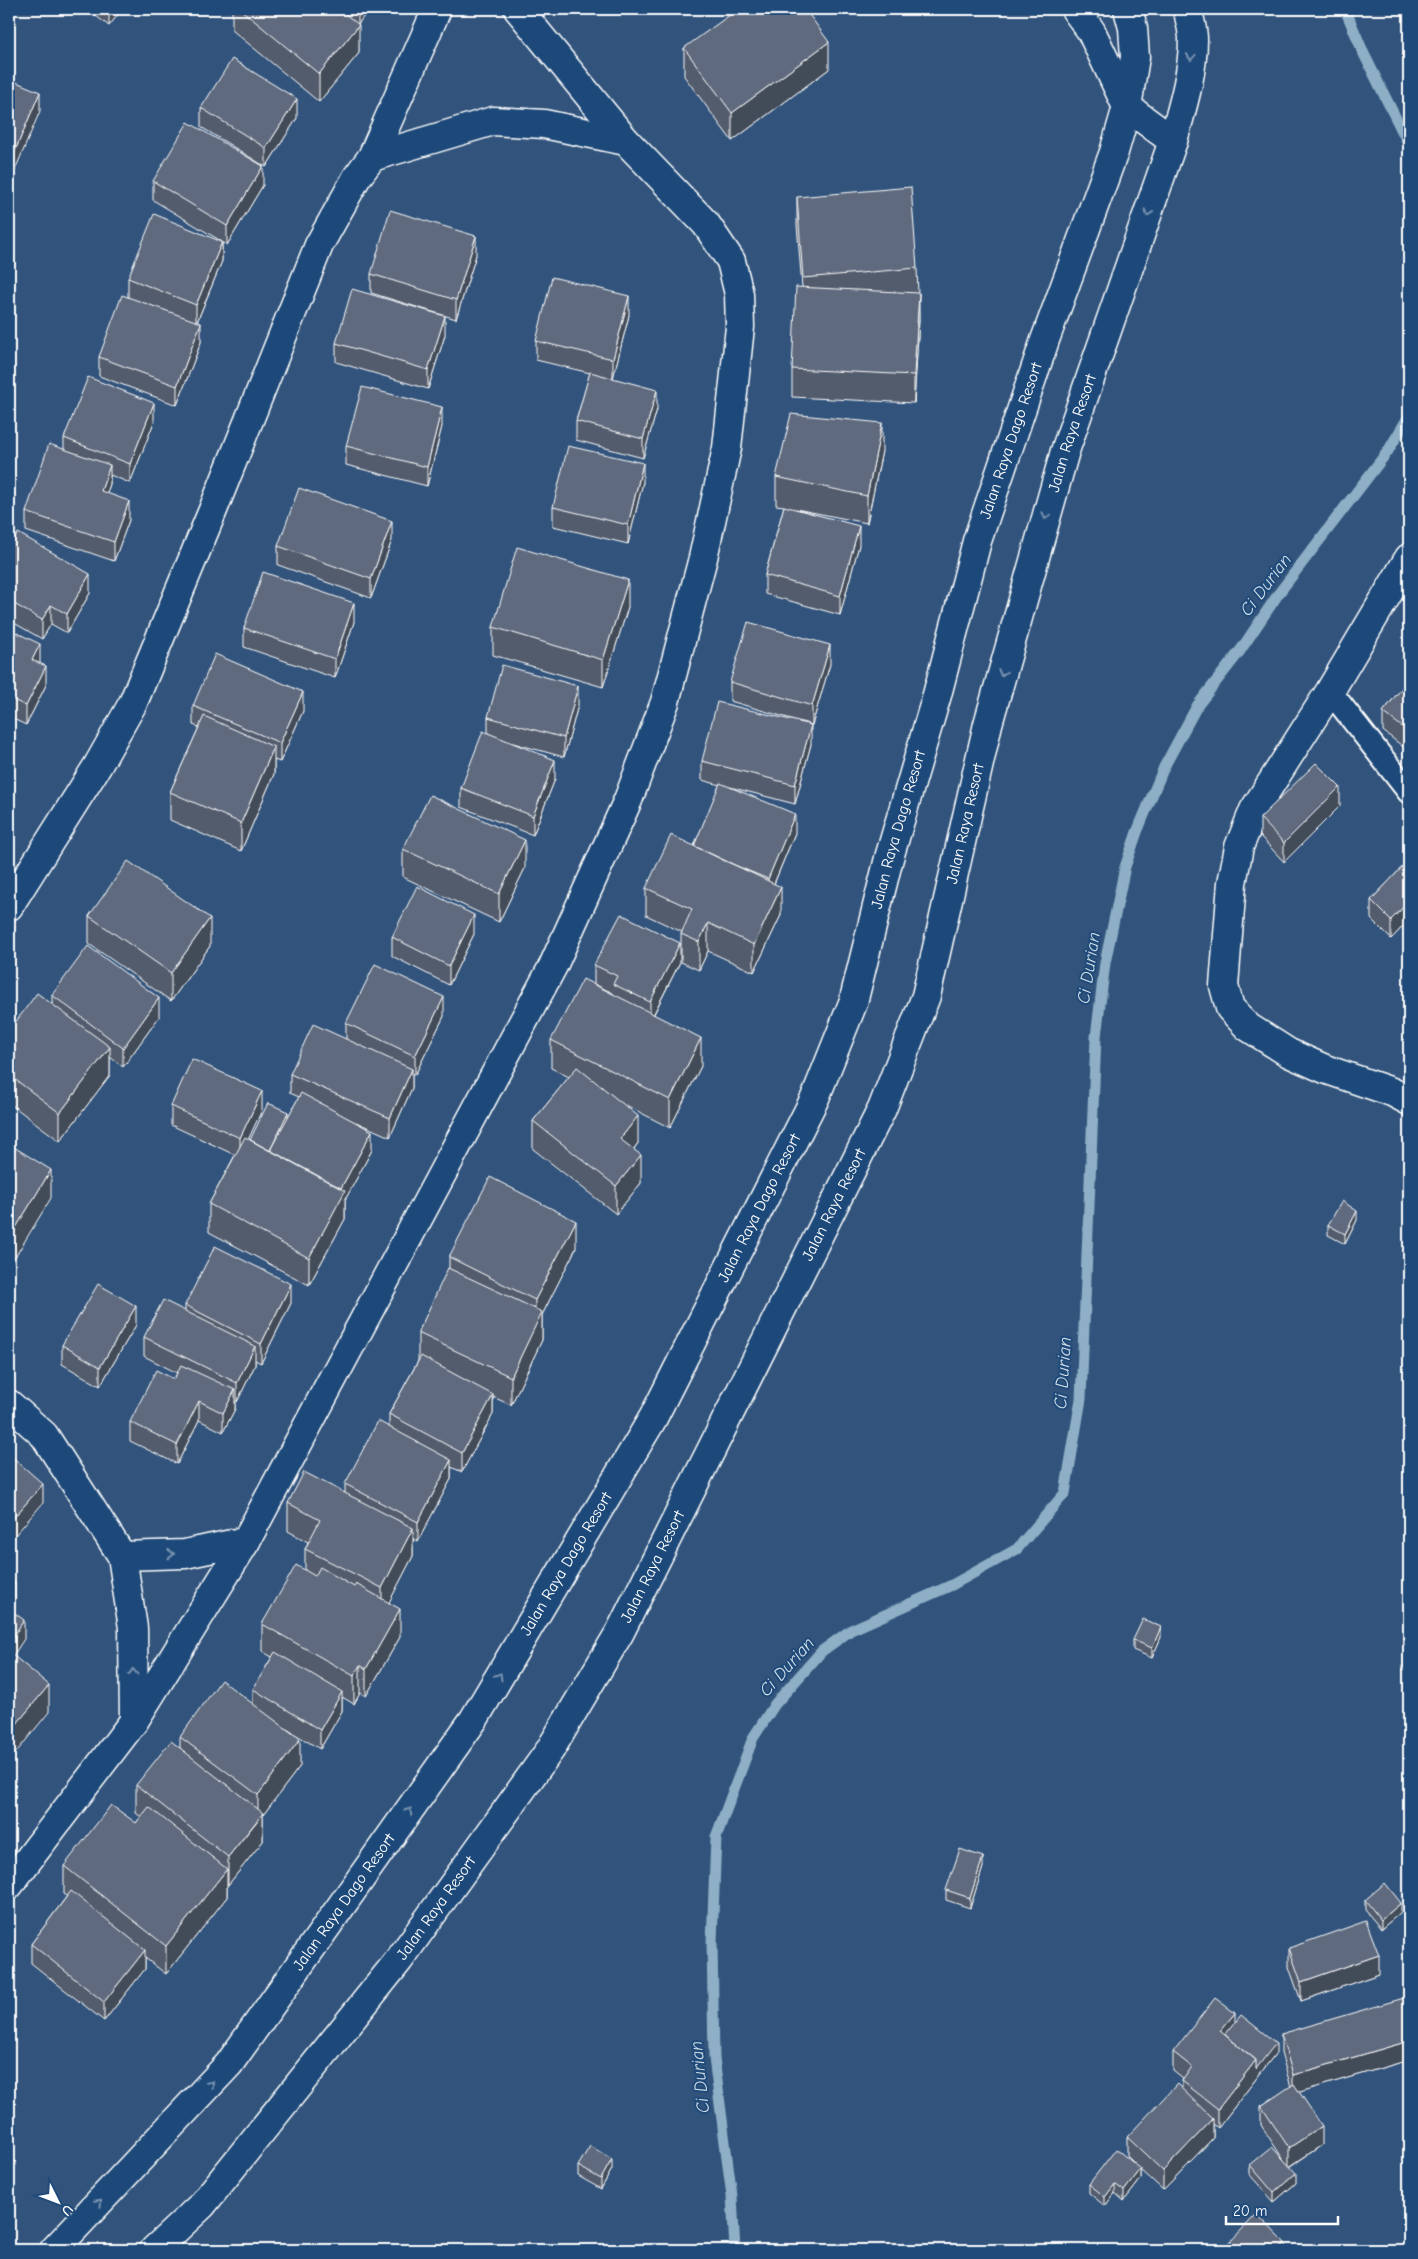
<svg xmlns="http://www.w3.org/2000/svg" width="1418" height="2259" viewBox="0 0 1418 2259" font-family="'Comic Neue',sans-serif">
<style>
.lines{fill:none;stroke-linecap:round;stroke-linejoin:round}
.stream{stroke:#8eafc5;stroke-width:11}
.lane-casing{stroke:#fff;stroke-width:26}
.street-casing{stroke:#fff;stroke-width:31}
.lane{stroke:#1f4a7a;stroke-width:22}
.street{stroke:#1f4a7a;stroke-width:28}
.wall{fill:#525c6d;stroke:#fff}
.shaded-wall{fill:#424b59;stroke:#fff}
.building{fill:#5f6b7f;stroke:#fff}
.oneway{stroke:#7992af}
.labels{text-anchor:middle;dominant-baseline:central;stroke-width:4;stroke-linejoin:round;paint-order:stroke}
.street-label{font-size:16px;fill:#fff;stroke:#1f4a7a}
.water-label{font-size:18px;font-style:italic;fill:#d0dee7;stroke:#1f4a7a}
</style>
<rect width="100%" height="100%" fill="#32547c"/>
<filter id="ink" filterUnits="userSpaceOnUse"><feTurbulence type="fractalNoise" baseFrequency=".02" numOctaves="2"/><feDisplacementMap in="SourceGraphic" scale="10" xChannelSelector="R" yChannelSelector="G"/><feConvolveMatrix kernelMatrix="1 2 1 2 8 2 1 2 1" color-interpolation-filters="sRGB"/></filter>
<g filter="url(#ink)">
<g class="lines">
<!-- stream -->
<path class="stream" d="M1345,9L1364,54L1409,145
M735,2250L732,2196L714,2058L712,1942L716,1837L753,1738L775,1704L822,1651L851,1630L952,1585L1017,1549L1065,1493L1081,1399L1096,1037L1105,963L1125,867L1137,832L1164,767L1197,706L1240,651L1279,593L1388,451L1409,416"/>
<!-- lane casing -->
<g class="lane-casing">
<path id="lane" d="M1330,691L1409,792"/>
</g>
<!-- street casing -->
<g class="street-casing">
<g id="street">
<path d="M518,9L626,141"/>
<path d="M1075,9L1091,31L1127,107L1173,141"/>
<path d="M1409,558L1330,691L1254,810L1239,847L1232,883L1224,986L1230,1008L1248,1027L1289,1053L1325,1069L1392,1092L1409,1101"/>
<path d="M9,906L98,765L133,703L213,510L319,245L357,177L372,157L437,9"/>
<path d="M9,1404L44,1435L122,1556L133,1628L134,1721"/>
<path d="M122,1556L185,1554L246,1541"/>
<path d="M9,1885L134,1721L246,1541L553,966L628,800L665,702L703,558L727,448L740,327L739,294L731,261L706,224L626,141L544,124L493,121L372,157"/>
<path id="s1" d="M54,2250L229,2064L474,1719L653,1418L815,1098L853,1003L889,858L937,695L977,541L1045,340L1114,152L1127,107L1135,57L1133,28L1128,9"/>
<path id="s2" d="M154,2250L202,2205L399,1960L550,1750L620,1632L882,1109L926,996L988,724L1065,451L1173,141C1182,108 1193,74 1193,39C1193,29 1189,19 1188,9"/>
</g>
</g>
<!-- lane -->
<use href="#lane" class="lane"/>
<!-- street -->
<use href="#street" class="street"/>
</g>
<!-- wall -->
<path class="wall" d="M87,9H122L109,26Z
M232,9H369L358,24L359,53L319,102L232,30Z
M684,48L829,69L732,141L684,76Z
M201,108L297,118L266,167L201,127Z
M153,181L263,185L227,245L222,242V261L197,322L201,342L177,405L99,376V357L128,297V278L221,241L153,200Z
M797,197L917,268L919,320L914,403L792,397V369L802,287L797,225Z
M476,255L456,319L371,293V274Z
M629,315L613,378L657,409L643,458L576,440V421L590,373L536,360V341Z
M445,335L428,389L336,362V343Z
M154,422L130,483L110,475V484L107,493L129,520L114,561L26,531V512L64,450V438Z
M442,426L427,486L346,465V446Z
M882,451L867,523L796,509L859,545L840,615L765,594V575L784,506L776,505V477Z
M643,482L628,544L553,526V507Z
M392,540L371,598L278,565V546Z
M9,548L90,593L67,633L51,624L42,639L9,620Z
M628,607L603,687L493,655V627Z
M354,622L335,678L244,647V628Z
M9,629L40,663L46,685L26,725L9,717Z
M830,664L812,725L730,701V682Z
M1409,679V745L1406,749L1383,731V712Z
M578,705L564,757L513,743L555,779L533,835L461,807V788L488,733V717Z
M193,706L303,711L280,762L274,760V774L241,851L170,820V792L199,727L193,725Z
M811,744L795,804L730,787L795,833L774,884L781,915L754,972L708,951L699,970L681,962V934L682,932L646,915V888L694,846L720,785L702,780V761Z
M1340,806L1284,862L1260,836V818Z
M403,849L525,868L499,922L403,877Z
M1409,860V920L1391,939L1371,919V900Z
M89,916L210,946L171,1001L89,944Z
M474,934L449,985L392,956V937Z
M680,962L654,1014L701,1066L670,1128L626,1105L638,1143L634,1149L641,1183L616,1214L533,1149V1121L569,1077L551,1068V1040L613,994V993L594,984V965Z
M52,995L159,1017L123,1067L110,1057V1075L60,1141L9,1103V1031L52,1004Z
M444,1016L415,1075L412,1073V1088L390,1137L356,1122L372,1150L345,1200V1219L309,1285L209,1232V1204L235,1155L171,1125V1106L262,1110L248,1139L250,1140L288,1117L299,1097L290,1093V1074L346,1039V1023Z
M1357,1220L1345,1244L1328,1235V1225Z
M576,1248L542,1315V1340L511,1405L493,1397V1414L462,1472L451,1467V1479L418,1541L413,1539V1556L389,1602L400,1637L366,1696L360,1693L354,1704L342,1697V1711L320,1749L285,1728L300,1766L263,1815V1841L228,1885L227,1884V1897L166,1974L145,1958V1969L104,2021L31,1963V1944L67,1896L64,1894V1866L136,1823L141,1817L136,1813V1785L180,1748V1737L253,1704V1689L272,1657L262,1651V1624L305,1570V1549L308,1542L288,1531V1503L345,1493V1484L389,1427V1414L418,1361V1333L449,1269V1257Z
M1409,1275V1299L1404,1296V1287Z
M291,1303L261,1363L255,1360V1365L237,1402L235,1401V1409L223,1432L199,1420L177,1464L130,1441V1422L174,1379L177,1373L144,1356V1337L185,1311V1305Z
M136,1325L100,1386L62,1364V1345Z
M1161,1637L1152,1658L1133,1650V1640Z
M983,1867L970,1908L946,1900V1890Z
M1365,1900L1401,1912L1381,1929L1365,1910Z
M1289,1948L1379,1974L1301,2001L1289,1967Z
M1409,2018V2060L1299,2092L1322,2145L1290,2167L1296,2183L1274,2202L1250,2175V2165L1285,2162L1261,2125V2106L1291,2087L1281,2053V2034Z
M1235,2023L1276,2053L1218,2128L1213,2124V2138L1163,2190L1141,2170V2179L1124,2201L1115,2193L1105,2206L1089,2193V2184L1139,2168L1127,2156V2137L1182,2088V2081L1183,2079L1173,2071V2052Z
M578,2166L612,2169L601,2189L578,2176Z"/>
<!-- shaded-wall -->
<path class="shaded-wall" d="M109,9H122L109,26Z
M358,9H369L358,24Z
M359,25V53L319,102V74Z
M829,42V69L732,141V113Z
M40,92V111L9,184V165Z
M297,99V118L266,167V148Z
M263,166V185L227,245V226Z
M476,236V255L456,319V300Z
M222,242V261L196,324V305Z
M919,293V320L914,403V375Z
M629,296V315L613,378V359Z
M445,316V335L428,389V370Z
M201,323V342L177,405V386Z
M657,390V409L643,458V439Z
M154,403V422L130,483V464Z
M442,407V426L427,486V467Z
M882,423V451L867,523V496Z
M643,463V482L628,544V525Z
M110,465V484L101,510V491Z
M129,501V520L114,561V542Z
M392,521V540L371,598V579Z
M859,526V545L840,615V596Z
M90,574V593L67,633V614Z
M628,580V607L603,687V660Z
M354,603V622L335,678V659Z
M51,605V624L42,639V620Z
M40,644V663L32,679V660Z
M830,645V664L812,725V706Z
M46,666V685L26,725V706Z
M578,686V705L564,757V738Z
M303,692V711L280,762V743Z
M811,725V744L795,804V785Z
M1409,726V745L1406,749V730Z
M274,747V774L241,851V823Z
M555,760V779L533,835V816Z
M1340,787V806L1284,862V843Z
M795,814V833L768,898V879Z
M525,840V868L499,922V894Z
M781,887V915L754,972V945Z
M1409,901V920L1391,939V920Z
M474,915V934L449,985V966Z
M210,918V946L171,1001V973Z
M708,923V951L699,970V942Z
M680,943V962L650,1021V1002Z
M444,997V1016L415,1075V1056Z
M159,998V1017L123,1067V1048Z
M701,1038V1066L670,1128V1100Z
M110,1047V1075L60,1141V1113Z
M412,1069V1088L390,1137V1118Z
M262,1091V1110L240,1157V1138Z
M288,1112V1122L270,1150V1159H265Z
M638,1116V1143L620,1167V1139Z
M372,1131V1150L345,1200V1219L309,1285V1258L341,1198V1188Z
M641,1155V1183L616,1214V1186Z
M51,1170V1198L9,1267V1239Z
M1357,1211V1220L1345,1244V1234Z
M576,1221V1248L542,1315V1340L511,1405V1377L535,1326V1300Z
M291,1284V1303L261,1363V1344Z
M136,1306V1325L100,1386V1367Z
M255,1346V1365L237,1402V1383Z
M235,1390V1409L223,1432V1413Z
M493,1395V1414L462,1472V1453Z
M199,1401V1420L177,1464V1445Z
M451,1460V1479L418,1541V1522Z
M43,1484V1503L9,1542V1523Z
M413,1528V1556L382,1616V1588Z
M15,1582V1601L9,1609V1590Z
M400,1609V1637L366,1696V1669Z
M24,1620V1639L9,1662V1643Z
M1161,1627V1637L1152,1658V1648Z
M360,1665V1693L354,1704V1676Z
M49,1685V1712L9,1761V1733Z
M342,1692V1711L320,1749V1730Z
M300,1739V1766L263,1815V1841L228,1885V1857L258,1820V1795Z
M983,1857V1867L970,1908V1898Z
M227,1869V1897L166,1974V1946Z
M1401,1903V1912L1381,1929V1920Z
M145,1950V1969L104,2021V2002Z
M1379,1955V1974L1301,2001V1982Z
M1235,2013V2032L1225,2044L1220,2031Z
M1409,2041V2060L1293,2094V2075Z
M1276,2043V2053L1218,2128V2109L1256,2060Z
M1213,2119V2138L1163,2190V2171Z
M1322,2126V2145L1289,2167V2148Z
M612,2159V2169L601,2189V2179Z
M1141,2169V2179L1124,2201V2191Z
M1296,2173V2183L1274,2202V2193Z
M1115,2184V2193L1105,2206V2197Z
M1285,2243V2250H1277Z"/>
<!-- building -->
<path class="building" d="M240,9H339L359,25L319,74Z
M738,9H805L829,42L732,113L684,48Z
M232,59L297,99L266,148L201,108Z
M9,79L40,92L9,165Z
M188,122L263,166L227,226L153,181Z
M911,187L917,268L803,278L797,197Z
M390,210L476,236L456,300L371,274Z
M154,214L222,242L196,305L128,278Z
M552,277L629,296L613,359L536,341Z
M796,287L919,293L914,375L792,369Z
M352,289L445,316L428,370L336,343Z
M122,295L201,323L177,386L99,357Z
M590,372L657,390L643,439L576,421Z
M88,377L154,403L130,464L64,438Z
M362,387L442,407L427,467L346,446Z
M791,414L882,423L867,496L776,477Z
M49,444L110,465L101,491L129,501L114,542L26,512Z
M568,446L643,463L628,525L553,507Z
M299,488L392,521L371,579L278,546Z
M784,506L859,526L840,596L765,575Z
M18,533L90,574L67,614L51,605L42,620L9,601V548Z
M517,547L628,580L603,660L493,627Z
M263,572L354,603L335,659L244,628Z
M748,622L830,645L812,706L730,682Z
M9,629L40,644L32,660L46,666L26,706L9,698Z
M215,654L303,692L280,743L193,706Z
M502,665L578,686L564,738L488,717Z
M1409,679V726L1406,730L1383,712Z
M717,702L811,725L795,785L702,761Z
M204,716L274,747L241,823L170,792Z
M483,731L555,760L533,816L461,788Z
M1316,763L1340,787L1284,843L1260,818Z
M720,783L795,814L768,879L725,861L694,846Z
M430,795L525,840L499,894L403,849Z
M671,835L781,887L754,945L708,923L699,942L681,934L692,909L646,888Z
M1409,860V901L1391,920L1371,900Z
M128,861L210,918L171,973L89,916Z
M417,886L474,915L449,966L392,937Z
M621,914L680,943L650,1002L613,984L617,976L594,965Z
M88,946L159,998L123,1048L52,995Z
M375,964L444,997L415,1056L346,1023Z
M583,979L701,1038L670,1100L551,1040Z
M37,993L110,1047L60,1113L9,1075V1031Z
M313,1024L412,1069L390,1118L290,1074Z
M192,1059L262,1091L240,1138L171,1106Z
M577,1067L638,1116L620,1139L641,1155L616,1186L533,1121Z
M301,1093L372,1131L341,1188L270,1150Z
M268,1103L288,1112L270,1151L250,1140Z
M245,1137L345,1191L309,1258L209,1204Z
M9,1144L51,1170L9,1239Z
M490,1177L576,1221L535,1300L449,1257Z
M1342,1201L1357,1211L1345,1234L1328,1225Z
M215,1246L291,1284L261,1344L185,1305Z
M448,1268L542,1312L511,1377L418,1333Z
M1409,1275V1289L1404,1287Z
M98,1284L136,1306L100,1367L62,1345Z
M163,1300L255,1346L237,1383L144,1337Z
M421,1356L493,1395L462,1453L389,1414Z
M181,1365L235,1390L223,1413L199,1401L177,1445L130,1422L156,1370L174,1379Z
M378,1421L451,1460L418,1522L345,1484Z
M9,1454L43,1484L9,1523Z
M304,1472L413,1528L382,1588L305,1549L320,1520L288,1503Z
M296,1565L315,1576L320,1567L354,1587L356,1584L400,1609L366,1669L360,1665L354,1676L262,1624Z
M9,1577L15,1582L9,1590Z
M9,1609L24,1620L9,1643Z
M1143,1619L1161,1627L1152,1648L1133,1640Z
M9,1652L49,1685L9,1733Z
M275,1652L342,1692L320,1730L253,1689Z
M221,1680L300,1739L258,1795L180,1737Z
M171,1741L263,1813L228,1857L136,1785Z
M111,1805L136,1823L149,1807L227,1869L166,1946L64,1866Z
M960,1849L983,1857L970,1898L946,1890Z
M1385,1883L1401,1903L1381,1920L1365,1900Z
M71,1891L145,1950L104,2002L31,1944Z
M1366,1921L1379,1955L1301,1982L1289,1948Z
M1215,1998L1235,2013L1220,2031L1256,2060L1218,2109L1182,2081L1192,2067L1173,2052Z
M1404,1998L1409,2018V2041L1293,2075L1281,2034Z
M1241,2015L1276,2043L1256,2069V2060L1225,2035Z
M1177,2084L1213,2119L1163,2171L1127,2137Z
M1294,2084L1322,2126L1289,2148L1261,2106Z
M590,2146L612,2159L601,2179L578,2166Z
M1272,2147L1296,2173L1274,2193L1250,2165Z
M1116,2149L1141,2169L1124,2191L1115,2184L1105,2197L1089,2184Z
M1257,2214L1285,2243L1277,2250H1222Z"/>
<!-- one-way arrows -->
<defs><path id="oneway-chevron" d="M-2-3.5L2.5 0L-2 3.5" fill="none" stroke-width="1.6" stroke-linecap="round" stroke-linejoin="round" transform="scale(1.25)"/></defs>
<g class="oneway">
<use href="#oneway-chevron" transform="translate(1191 57) rotate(95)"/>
<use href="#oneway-chevron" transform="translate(1148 213) rotate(109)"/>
<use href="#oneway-chevron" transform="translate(1046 516) rotate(106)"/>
<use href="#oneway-chevron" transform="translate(1002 673) rotate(106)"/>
<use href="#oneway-chevron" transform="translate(171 1554) rotate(-2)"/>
<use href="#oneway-chevron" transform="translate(133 1672) rotate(-91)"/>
<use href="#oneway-chevron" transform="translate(499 1676) rotate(-59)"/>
<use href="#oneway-chevron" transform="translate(409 1811) rotate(-55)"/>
<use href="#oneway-chevron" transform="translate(211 2084) rotate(-47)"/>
<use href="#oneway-chevron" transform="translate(99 2202) rotate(-47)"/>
</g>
</g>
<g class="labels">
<!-- street labels -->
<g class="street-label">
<text stroke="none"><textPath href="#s2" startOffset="2064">Jalan Raya Resort</textPath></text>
<text stroke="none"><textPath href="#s1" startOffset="2074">Jalan Raya Dago Resort</textPath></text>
<text stroke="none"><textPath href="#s2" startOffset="1659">Jalan Raya Resort</textPath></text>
<text stroke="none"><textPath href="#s1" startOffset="1669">Jalan Raya Dago Resort</textPath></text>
<text stroke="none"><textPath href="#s2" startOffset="1254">Jalan Raya Resort</textPath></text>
<text stroke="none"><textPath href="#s1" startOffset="1264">Jalan Raya Dago Resort</textPath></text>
<text stroke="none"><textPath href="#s1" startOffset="859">Jalan Raya Dago Resort</textPath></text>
<text stroke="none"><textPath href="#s2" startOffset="849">Jalan Raya Resort</textPath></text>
<text stroke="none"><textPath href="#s1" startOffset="454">Jalan Raya Dago Resort</textPath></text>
<text stroke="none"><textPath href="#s2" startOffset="444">Jalan Raya Resort</textPath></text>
</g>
<!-- water labels -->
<g class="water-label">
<text transform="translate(1266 585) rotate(-53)">Ci Durian</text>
<text transform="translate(1089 968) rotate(-81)">Ci Durian</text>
<text transform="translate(1063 1373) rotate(-86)">Ci Durian</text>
<text transform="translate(787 1667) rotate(-48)">Ci Durian</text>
<text transform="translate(700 2077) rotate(-96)">Ci Durian</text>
</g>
</g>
<!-- margin -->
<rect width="1418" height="2259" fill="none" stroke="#1f4a7a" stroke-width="30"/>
<rect x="15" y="15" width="1388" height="2229" fill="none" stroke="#fff" stroke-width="2" filter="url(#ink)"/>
<!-- north arrow -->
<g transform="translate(58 2202) rotate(132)" stroke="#1f4a7a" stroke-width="4" paint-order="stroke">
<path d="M0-4L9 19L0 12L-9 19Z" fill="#ffffff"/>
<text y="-8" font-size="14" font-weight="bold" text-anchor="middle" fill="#ffffff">U</text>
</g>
<!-- scale -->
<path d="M1226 2216v8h112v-8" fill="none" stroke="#ffffff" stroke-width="2.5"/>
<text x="1233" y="2216" font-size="15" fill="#ffffff" stroke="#1f4a7a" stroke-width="4" paint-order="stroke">20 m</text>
</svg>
